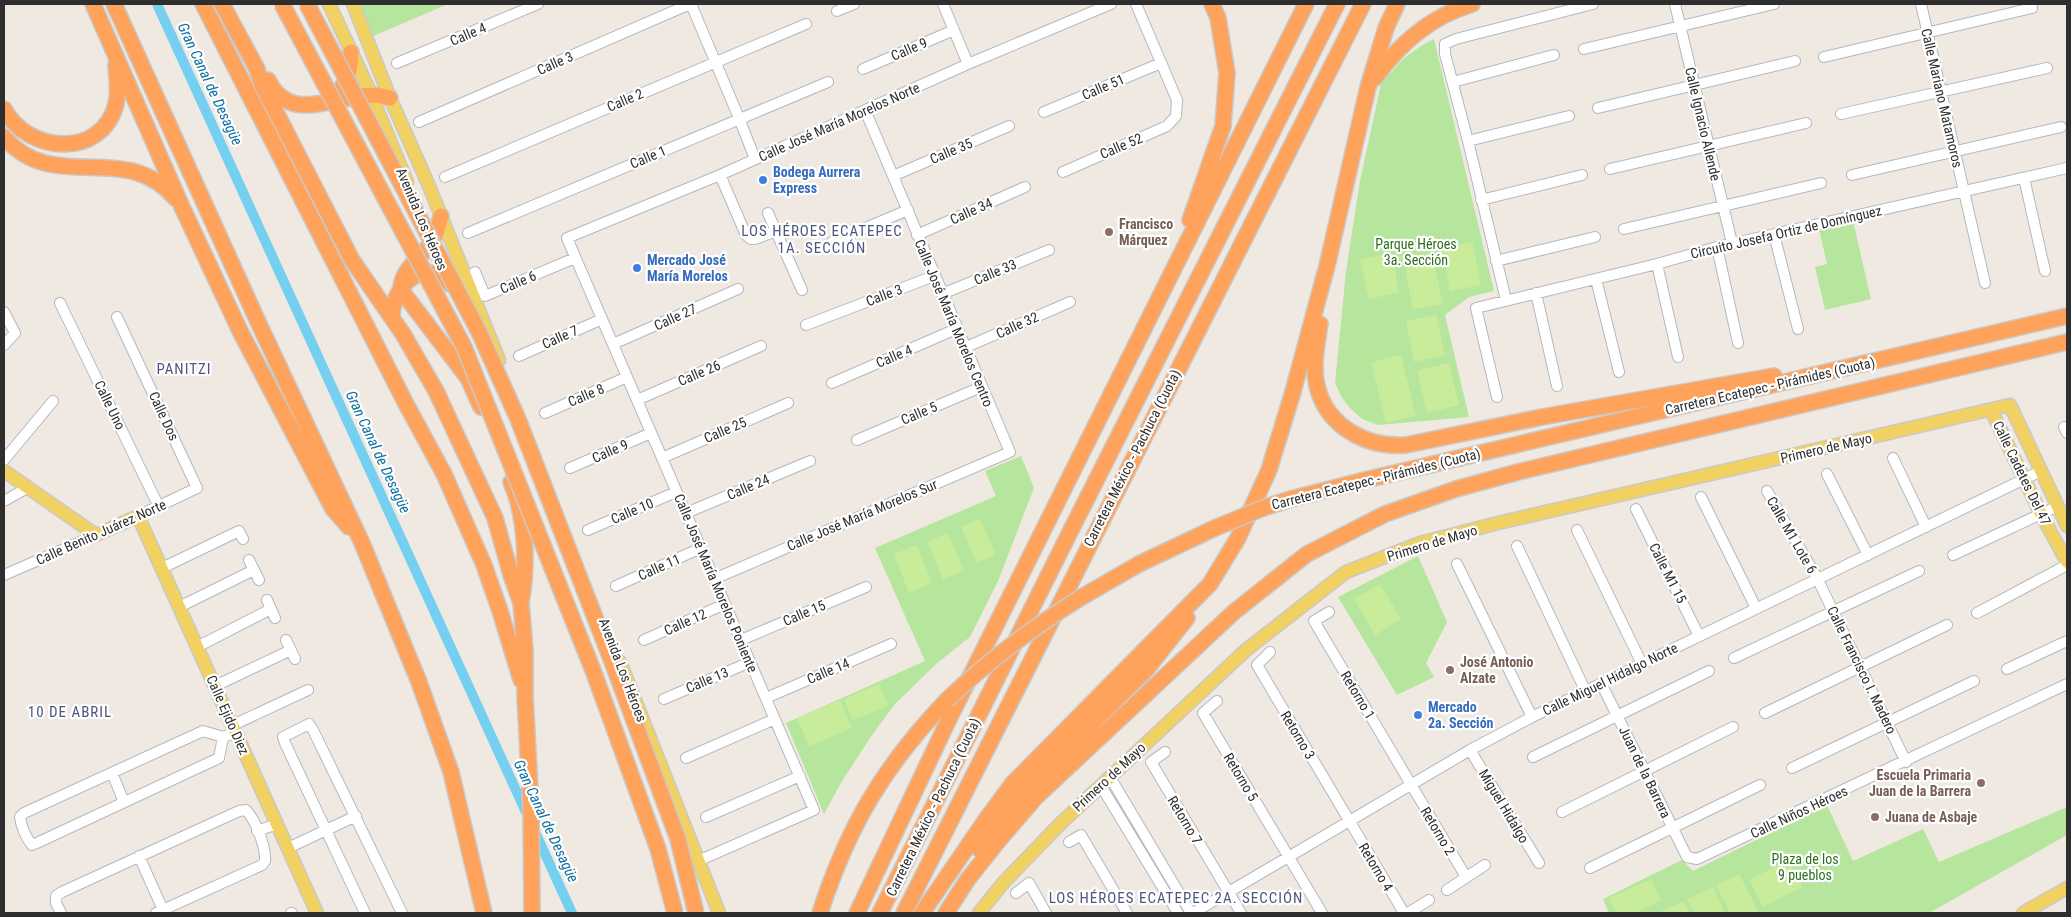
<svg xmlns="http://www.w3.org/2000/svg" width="2071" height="917" viewBox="0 0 2071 917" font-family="'Roboto Condensed',sans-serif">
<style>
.green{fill:#b6e59e}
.pitch{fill:#c9ec9a}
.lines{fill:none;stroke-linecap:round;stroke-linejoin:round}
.canal{stroke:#75cff0;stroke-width:10}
.minor-casing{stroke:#b4b7c1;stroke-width:12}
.major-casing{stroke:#c9c9c9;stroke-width:15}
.highway-casing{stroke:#c9c9c9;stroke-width:18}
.minor{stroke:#fff;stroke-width:10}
.major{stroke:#f2d163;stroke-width:12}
.highway{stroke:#ffa35c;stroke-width:15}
.highway-bridge-casing{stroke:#c9c9c9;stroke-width:18;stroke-linecap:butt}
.highway-bridge{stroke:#ffa35c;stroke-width:15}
.shop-dot{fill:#3f7fe0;stroke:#fff;stroke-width:2}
.education-dot{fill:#8d6e63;stroke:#fff;stroke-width:2}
.labels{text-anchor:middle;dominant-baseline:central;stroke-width:4.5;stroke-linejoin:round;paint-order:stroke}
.street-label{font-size:14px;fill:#2e2e2e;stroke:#fff}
.shop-label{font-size:14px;font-weight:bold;fill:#366cbe;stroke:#fff;text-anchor:start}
.education-label{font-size:14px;font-weight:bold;fill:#785e54;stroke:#fff;text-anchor:start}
.park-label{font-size:14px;fill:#2c6e1b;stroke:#fff}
.water-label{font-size:15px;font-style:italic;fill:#0d6fa3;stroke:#fff}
.neighbourhood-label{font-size:15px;letter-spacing:1px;fill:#4d5680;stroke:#fff}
</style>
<rect width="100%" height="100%" fill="#efe9e1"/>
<!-- green -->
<path class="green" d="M358,4H448L371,37Z
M1434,39L1494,291L1469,297L1445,315L1469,417L1378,425L1362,419L1350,408L1341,396L1335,383L1346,271L1360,181L1381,84L1403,59L1421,46Z
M1853,221L1871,299L1825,310L1815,267L1827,264L1819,229Z
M1021,456L1034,488L998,581L970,637L936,664L894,705L870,738L842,781L824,814L786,723L925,661L875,548L996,496L985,471Z
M1418,556L1447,622L1426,663L1434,677L1397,695L1338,597Z
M1827,805L1853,861L1923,829L1939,862L2067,807V835L1929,913H1609L1603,899L1682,860L1693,871Z"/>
<!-- pitch -->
<path class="pitch" d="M1472,242L1481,285L1450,291L1442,249Z
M1391,253L1399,292L1369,299L1360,260Z
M1434,263L1443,304L1413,310L1405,269Z
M1436,315L1445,355L1414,362L1406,321Z
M1401,355L1416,416L1386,423L1371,362Z
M1449,363L1459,405L1427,413L1417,371Z
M980,519L996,555L977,563L961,527Z
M948,533L964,571L943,579L927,542Z
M917,545L932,583L909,593L894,554Z
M1380,584L1401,619L1375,635L1354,599Z
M879,684L888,706L853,720L844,699Z
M840,700L852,728L809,746L797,718Z
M1788,860L1802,887L1763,907L1749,880Z
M1739,874L1759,913H1730L1716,885Z
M1651,879L1661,901L1635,913H1616L1609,898Z
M1713,887L1725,913H1694L1687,899Z
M1684,901L1690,913H1658Z"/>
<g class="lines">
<!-- canal -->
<path class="canal" d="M157,4L572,913"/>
<!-- minor casing -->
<g class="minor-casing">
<path id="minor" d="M691,4L739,118L755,159
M943,4L968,64
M1675,4L1732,243
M1921,4L1985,283
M837,11L854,4
M1584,49L1774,4
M1824,57L2032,8
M397,63L538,4
M863,69L954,30
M1453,82L1554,55
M1598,108L1795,61
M1044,112L1161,63
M1841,114L2047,68
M419,122L690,4
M1468,141L1569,116
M1610,169L1806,123
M1063,172L1167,126L1176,116L1177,100L1136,4
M720,175L746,235L751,239H755L776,231
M1852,175L2061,127
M893,176L1009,126
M445,177L806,24
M2024,178L2045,271
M1481,200L1582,175
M768,213L802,290
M1624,229L1821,183
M468,233L828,82
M1774,234L1798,329
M917,235L1025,187
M832,242L908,210
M1717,247L1738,343
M1496,261L1595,237
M1657,264L1678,357
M475,272L485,296L575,258
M1596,279L1619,372
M1536,293L1557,386
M942,294L1049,250
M1506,300L1468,141L1445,54V44L1456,39L1593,4
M60,303L159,507
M4,312L15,333L4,345
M117,317L197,488L138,516
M806,325L934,276
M613,344L738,289
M964,348L1070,302
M519,356L602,319
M832,383L956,329
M1497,397L1476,308L1657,264L1717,247L2067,168
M637,400L761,346
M545,413L627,377
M2064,427L2067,433
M857,440L981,387
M662,458L788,403
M1893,458L1926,527
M4,460L53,401
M570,468L651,433
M1827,474L1868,555
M1767,491L1817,578L1906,762
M1701,497L1756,608
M4,501L29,487
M1636,509L1699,636
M686,513L810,461
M588,530L676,492
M1577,530L1642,664
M1517,546L1585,690
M1953,555L2058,506
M249,560L259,580
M1457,564L1532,717
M162,568L239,531L243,539
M4,575L96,535
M714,579L1010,452L865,110
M616,586L701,548
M267,600L275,618
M179,607L254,570
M1329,612L1314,621L1466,877
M1977,613L2067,565
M286,640L295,659
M644,640L725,604
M741,640L866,587
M197,647L271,609
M1270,652L1257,665L1404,913
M1734,658L1919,571
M2007,669L2067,641
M1601,683L1687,857L1697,859L2067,684
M215,686L291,650
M766,698L891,644
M664,699L750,662
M1217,701L1203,713L1322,913
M1765,713L1947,625
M233,725L308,690
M223,737L219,758L39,842L32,845C26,838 21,826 20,817L24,813L203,731L223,737L236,732
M1470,750L1539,863
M1165,752L1151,762L1241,913
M1533,757L1709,671
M686,758L775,719
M1792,768L1974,681
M112,773L124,802
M1110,777L1191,913
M1101,786L1178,913
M1562,812L1733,727
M706,817L800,776
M257,831L277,824
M1069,842L1081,835L1127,913
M288,848L356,816
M139,856L163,910
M698,861L814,810L567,238L720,175L968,64L1111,4
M1590,868L1760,785
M1447,890L1485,865
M1016,893L1029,883L1046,913
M61,913L56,903V896L62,892L239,811L246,810C256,821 266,847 265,861L262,865L156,913
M291,913H292
M365,913L285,743L283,737L309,724L313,730L402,913
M1193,913L1470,750L1532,717L2041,471
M1408,913L1429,900"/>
</g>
<!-- major casing -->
<g class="major-casing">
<path id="major" d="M329,4L371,94L407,182
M353,4L390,98L429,186L499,360
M1991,410L2041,514L2067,562
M4,471L96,535L138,516L317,913
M620,662L719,913
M979,913L1004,882L1060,824L1246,650L1346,572L1420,543L1498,523L2010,405L2067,526
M2023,913L2067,888"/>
</g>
<!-- highway casing -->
<g class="highway-casing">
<path id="highway" d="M93,4L182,207L240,331L333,509L349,527
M114,4L259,324L362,543L419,682L451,772L484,913
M203,4L405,402L444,474L484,565L500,611L521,680
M222,4L257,69L261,83L352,260L403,334L436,391L495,518L511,575L521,603L525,650V696L531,809L532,913
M1375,78C1400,43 1430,17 1472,4
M268,80C293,132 348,84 390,98
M327,102C345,91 351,72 351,52
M4,109C28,154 102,159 116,104C119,91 117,78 116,65
M4,137C54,196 125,138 176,199
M441,216C439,225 436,234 432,242C421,258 401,269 401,290L468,378L481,407
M1190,220L1223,126L1227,73L1218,18L1212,4
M392,317C392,287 423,255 450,284
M1320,324C1317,344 1312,366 1317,386C1327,427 1367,448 1406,445L1542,417L1774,376
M511,482C526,516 528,566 521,602
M1291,499L1365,480L2067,316
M1080,598L1139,564L1215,528
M979,849L1028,787L1146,670L1187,618
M820,913C848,826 884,766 947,700
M857,913L949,719L1306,4
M880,913L1068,536L1337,4
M904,913L1363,4
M922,913L987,818L1013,783L1210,584L1238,538L1269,470L1292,395L1327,266L1368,87L1386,28L1397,4
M946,913L968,879L999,840L1036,797L1234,612L1307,554L1385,514L1456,489L1518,472L2067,342"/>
</g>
<!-- minor -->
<use href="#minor" class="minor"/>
<!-- major -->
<use href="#major" class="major"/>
<!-- highway -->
<use href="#highway" class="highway"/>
<!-- highway-bridge casing -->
<g class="highway-bridge-casing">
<path id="highway-bridge" d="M282,4L464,347L594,673L658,849L675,913
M307,4L479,332L518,419L613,664L678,839L696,913
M1215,528L1263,508L1291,499
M947,700C988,661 1032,628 1080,598"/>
</g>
<!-- highway-bridge -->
<use href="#highway-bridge" class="highway-bridge"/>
</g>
<!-- markers -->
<g class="shop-dot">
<circle cx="763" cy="180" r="5"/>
<circle cx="637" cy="268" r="5"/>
<circle cx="1418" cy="715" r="5"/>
</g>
<g class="education-dot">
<circle cx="1109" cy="232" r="5"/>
<circle cx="1450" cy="670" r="5"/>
<circle cx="1981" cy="783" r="5"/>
<circle cx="1875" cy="817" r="5"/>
</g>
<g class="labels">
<!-- street labels -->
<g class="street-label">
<text transform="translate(468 34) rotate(-23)">Calle 4</text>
<text transform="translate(909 49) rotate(-23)">Calle 9</text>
<text transform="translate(555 63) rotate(-24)">Calle 3</text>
<text transform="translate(1103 87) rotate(-23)">Calle 51</text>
<text transform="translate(1942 98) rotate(77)">Calle Mariano Matamoros</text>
<text transform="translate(625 100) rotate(-23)">Calle 2</text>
<text transform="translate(839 122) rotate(-24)">Calle José María Morelos Norte</text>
<text transform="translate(1703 124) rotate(77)">Calle Ignacio Allende</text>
<text transform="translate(1121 146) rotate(-23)">Calle 52</text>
<text transform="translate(951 151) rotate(-23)">Calle 35</text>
<text transform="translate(648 157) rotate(-23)">Calle 1</text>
<text transform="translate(971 211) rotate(-24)">Calle 34</text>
<text transform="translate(422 219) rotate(67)">Avenida Los Héroes</text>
<text transform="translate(1786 232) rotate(-13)">Circuito Josefa Ortiz de Domínguez</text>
<text transform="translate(995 272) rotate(-23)">Calle 33</text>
<text transform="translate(518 282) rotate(-23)">Calle 6</text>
<text transform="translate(884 295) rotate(-21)">Calle 3</text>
<text transform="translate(675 317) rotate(-24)">Calle 27</text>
<text transform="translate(954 323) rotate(67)">Calle José María Morelos Centro</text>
<text transform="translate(1017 325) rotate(-24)">Calle 32</text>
<text transform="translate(560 337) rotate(-24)">Calle 7</text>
<text transform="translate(894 356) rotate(-23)">Calle 4</text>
<text transform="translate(699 373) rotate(-23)">Calle 26</text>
<text transform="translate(1770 386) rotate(-13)">Carretera Ecatepec - Pirámides (Cuota)</text>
<text transform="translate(586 395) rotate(-23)">Calle 8</text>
<text transform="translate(110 405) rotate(64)">Calle Uno</text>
<text transform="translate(919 413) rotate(-23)">Calle 5</text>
<text transform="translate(164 416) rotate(65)">Calle Dos</text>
<text transform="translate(725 430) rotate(-23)">Calle 25</text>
<text transform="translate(1826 448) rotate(-13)">Primero de Mayo</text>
<text transform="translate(610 451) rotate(-24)">Calle 9</text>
<text transform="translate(1132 458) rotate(-63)">Carretera México - Pachuca (Cuota)</text>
<text transform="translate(2022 473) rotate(64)">Calle Cadetes Del 47</text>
<text transform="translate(1376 479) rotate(-14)">Carretera Ecatepec - Pirámides (Cuota)</text>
<text transform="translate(748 487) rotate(-23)">Calle 24</text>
<text transform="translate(632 511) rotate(-23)">Calle 10</text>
<text transform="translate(862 515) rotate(-23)">Calle José María Morelos Sur</text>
<text transform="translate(101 532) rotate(-24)">Calle Benito Juárez Norte</text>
<text transform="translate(1792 535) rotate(60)">Calle M1 Lote 6</text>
<text transform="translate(1432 543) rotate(-17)">Primero de Mayo</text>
<text transform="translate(659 567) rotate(-24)">Calle 11</text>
<text transform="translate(1668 573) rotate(63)">Calle M1 15</text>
<text transform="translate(716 583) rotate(67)">Calle José María Morelos Poniente</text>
<text transform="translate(804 613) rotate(-23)">Calle 15</text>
<text transform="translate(685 622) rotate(-24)">Calle 12</text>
<text transform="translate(623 670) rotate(69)">Avenida Los Héroes</text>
<text transform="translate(1862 670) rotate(64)">Calle Francisco I. Madero</text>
<text transform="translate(828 671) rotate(-23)">Calle 14</text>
<text transform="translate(1610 679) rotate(-26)">Calle Miguel Hidalgo Norte</text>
<text transform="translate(707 680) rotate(-23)">Calle 13</text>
<text transform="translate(1358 695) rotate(59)">Retorno 1</text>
<text transform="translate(228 715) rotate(66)">Calle Ejido Diez</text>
<text transform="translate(1298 735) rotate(59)">Retorno 3</text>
<text transform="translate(1645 772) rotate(64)">Juan de la Barrera</text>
<text transform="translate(1109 777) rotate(-43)">Primero de Mayo</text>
<text transform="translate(1241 777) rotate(59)">Retorno 5</text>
<text transform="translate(1504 806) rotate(59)">Miguel Hidalgo</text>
<text transform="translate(933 807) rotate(-64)">Carretera México - Pachuca (Cuota)</text>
<text transform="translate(1799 812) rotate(-25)">Calle Niños Héroes</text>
<text transform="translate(1185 820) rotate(59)">Retorno 7</text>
<text transform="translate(1438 831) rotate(59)">Retorno 2</text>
<text transform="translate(1376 867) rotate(59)">Retorno 4</text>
</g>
<!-- shop labels -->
<g class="shop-label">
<text x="773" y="172">Bodega Aurrera<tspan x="773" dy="16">Express</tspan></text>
<text x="647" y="260">Mercado José<tspan x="647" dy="16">María Morelos</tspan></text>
<text x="1428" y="707">Mercado<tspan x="1428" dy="16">2a. Sección</tspan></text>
</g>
<!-- education labels -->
<g class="education-label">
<text x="1119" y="224">Francisco<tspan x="1119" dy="16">Márquez</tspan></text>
<text x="1460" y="662">José Antonio<tspan x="1460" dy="16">Alzate</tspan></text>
<text x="1971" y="775" text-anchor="end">Escuela Primaria<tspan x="1971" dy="16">Juan de la Barrera</tspan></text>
<text x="1885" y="817">Juana de Asbaje</text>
</g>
<!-- park labels -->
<g class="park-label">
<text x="1416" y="244">Parque Héroes<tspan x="1416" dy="16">3a. Sección</tspan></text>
<text x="1805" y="859">Plaza de los<tspan x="1805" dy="16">9 pueblos</tspan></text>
</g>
<!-- water labels -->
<g class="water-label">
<text transform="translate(210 84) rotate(65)">Gran Canal de Desagüe</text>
<text transform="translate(378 452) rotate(65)">Gran Canal de Desagüe</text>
<text transform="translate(546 821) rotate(65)">Gran Canal de Desagüe</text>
</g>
<!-- neighbourhood labels -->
<g class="neighbourhood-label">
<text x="822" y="231">LOS HÉROES ECATEPEC<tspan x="822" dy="17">1A. SECCIÓN</tspan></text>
<text x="184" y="369">PANITZI</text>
<text x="70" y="712">10 DE ABRIL</text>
<text x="1176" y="898">LOS HÉROES ECATEPEC 2A. SECCIÓN</text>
</g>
</g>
<!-- border -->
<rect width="2071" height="917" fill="none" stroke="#2e2e2e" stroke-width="10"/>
</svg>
